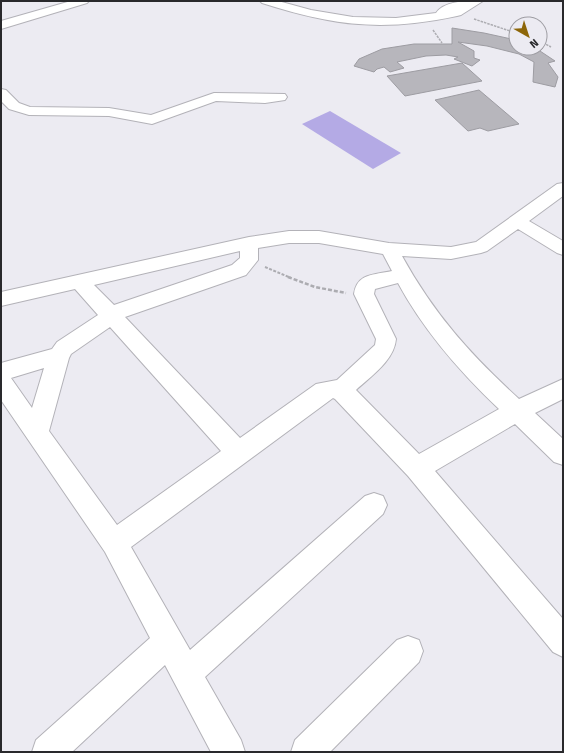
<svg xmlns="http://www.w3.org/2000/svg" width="564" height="753" viewBox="0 0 564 753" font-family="'Fira Sans',sans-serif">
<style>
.water{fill:#b4aae5}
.building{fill:#b7b6bc;stroke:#9d9ca2}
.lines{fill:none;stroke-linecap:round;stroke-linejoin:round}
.minor-casing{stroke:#b3b2b8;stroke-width:2}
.path-far2{stroke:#acacb1;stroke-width:1.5;stroke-dasharray:2.5 1;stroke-linecap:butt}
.path-far1{stroke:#acacb1;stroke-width:2;stroke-dasharray:3 1.5;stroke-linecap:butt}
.path{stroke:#acacb1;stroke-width:2.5;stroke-dasharray:4 2;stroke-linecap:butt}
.minor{fill:#fff;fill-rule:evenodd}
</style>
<rect width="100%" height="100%" fill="#ecebf2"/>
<!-- water -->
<path class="water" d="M330,111L401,153L373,169L302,124Z"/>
<!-- building -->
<path class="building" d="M452,28L484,33L516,40V48H543L540,51L555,61L548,63L558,77L555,87L533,82L534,62L519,54L487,46L458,42L474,51V58L480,60L472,66L454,59L458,57L446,55L426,56L397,62L404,68L390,72L384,67L377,69L374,72L354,66L359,59L382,49L414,44H452Z
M462,63L482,81L405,96L387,76Z
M479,90L519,124L488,131L480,128L468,131L435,100Z"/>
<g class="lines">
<!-- minor casing -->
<g class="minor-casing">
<path id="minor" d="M71,1H89L87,3L1,29V21Z
M260,1H278L311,10L353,17L396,18L436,13C445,0 468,1 483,1L461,15L457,16C382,32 334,26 262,3Z
M1,89L6,90L19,103L30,107L109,108L151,115L214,93L285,94L287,97L285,100L265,103L216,101L152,124L109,116L29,115L9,109L1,101Z
M563,183V196L529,221L563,241V255L557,253L518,229L487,251L481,253L451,259L402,256C434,314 470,354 519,399L563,379V399L535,413L563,439V465L554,462L515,424L435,471L563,619V657L553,652L408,476L335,399L333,398L131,547L190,650L365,496L374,493L383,496L387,505L383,514L205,677L241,740L245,752H211L165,665L72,752H32L36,740L150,638L105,552L1,400V363L52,349L57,342L98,315L75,289L1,306V292L249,237L289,231H319L389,243L451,247L476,242L557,184ZM289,243H319L383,254L392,271C374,275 357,273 354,294L376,339L375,345L337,380L316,384L240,438L125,317L246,275L258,260V248ZM240,251V258L232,265L114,305L94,285ZM398,283C424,331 460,372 499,409L419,454L356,390C371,376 394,361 396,339L374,294L375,289ZM110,327L221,451L117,525L49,431L69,358L71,354ZM44,368L32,408L11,378Z
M408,636L419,640L423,651L419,662L330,752H291L295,740L397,640Z"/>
</g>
<!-- path-far2 -->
<path class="path-far2" d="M474,19L516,33
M433,30L442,43
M540,41L551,47"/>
<!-- path-far1 -->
<path class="path-far1" d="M265,267L291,278"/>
<!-- path -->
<path class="path" d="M288,277L315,287L346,293"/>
<!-- minor -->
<use href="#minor" class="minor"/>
</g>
<!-- border -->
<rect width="564" height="753" fill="none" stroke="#29292c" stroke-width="4"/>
<!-- north arrow -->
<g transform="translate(528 36) rotate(141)"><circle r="19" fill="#ecebf2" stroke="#9e9da3"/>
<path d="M0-3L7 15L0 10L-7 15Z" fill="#8d6608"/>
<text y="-6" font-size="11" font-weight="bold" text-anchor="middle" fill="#29292c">N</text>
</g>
</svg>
